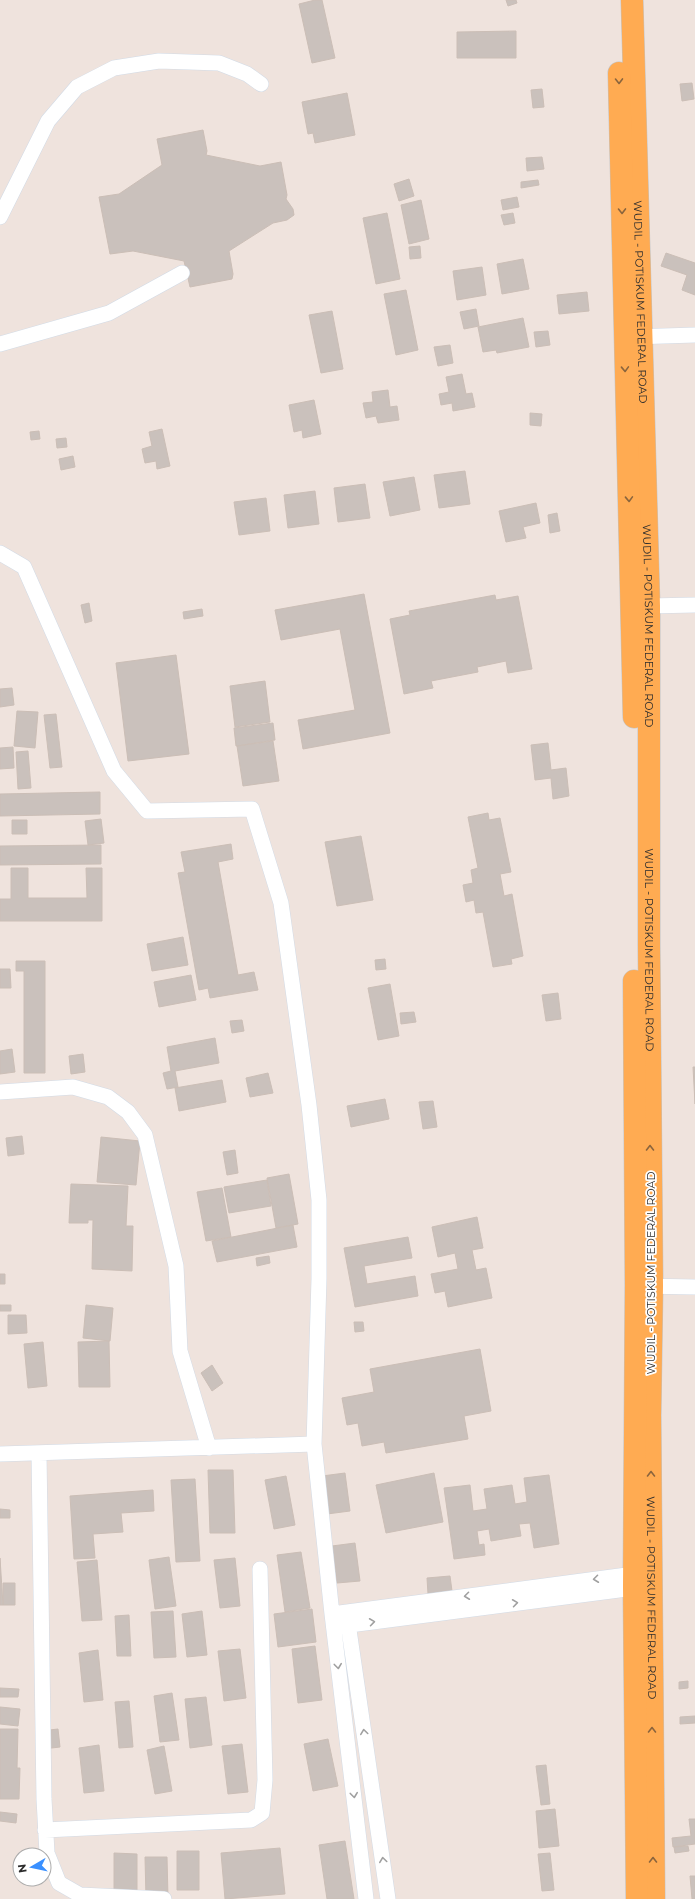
<svg xmlns="http://www.w3.org/2000/svg" width="695" height="1899" viewBox="0 0 695 1899" font-family="Montserrat,sans-serif">
<style>
.building{fill:#cac1bc;stroke:#cbbeb6}
.lines{fill:none;stroke-linecap:round;stroke-linejoin:round}
.street-casing{stroke:#d2dbe6;stroke-width:16}
.primary-casing{stroke:#c4c4c4;stroke-width:23}
.street{stroke:#fff;stroke-width:15}
.primary{stroke:#ffab52;stroke-width:22}
.oneway{stroke:#8b653d}
.oneway2{stroke:#a0a0a0}
.labels{text-anchor:middle;dominant-baseline:central;stroke-width:3.5;stroke-linejoin:round;paint-order:stroke}
.street-label{font-size:11px;fill:#2c2c2c;stroke:#fff}
</style>
<rect width="100%" height="100%" fill="#efe3dd"/>
<!-- building -->
<path class="building" d="M315,0H322L335,58L312,63L299,4Z
M506,0H516L517,3L508,6Z
M516,31V58H457V32Z
M692,83L694,99L682,101L680,84Z
M542,89L544,107L533,108L531,90Z
M347,93L355,135L315,143L313,133L308,134L302,102Z
M203,130L207,151L206,155L260,166L281,162L287,195L286,199L293,209L294,215L287,220L273,223L229,251L233,274L232,279L190,287L184,261L133,251L110,254L99,197L119,194L162,165L157,139Z
M542,157L544,169L527,171L526,158Z
M409,179L414,196L399,201L394,184Z
M538,180L539,185L521,188V182Z
M517,197L519,207L503,210L501,200Z
M421,200L429,239L409,244L401,205Z
M387,213L400,279L376,284L363,218Z
M513,213L515,223L504,225L501,215Z
M420,246L421,258L410,259L409,247Z
M666,253L695,263V295L682,290L687,275L661,266Z
M523,259L529,289L502,294L497,264Z
M482,267L486,295L457,300L453,271Z
M406,290L418,350L396,355L384,294Z
M587,292L589,311L559,314L557,295Z
M476,309L479,326L464,329L460,312Z
M332,311L343,369L321,373L309,315Z
M523,318L529,347L497,353L496,350L483,352L478,327Z
M548,331L550,345L536,347L534,332Z
M450,345L453,363L438,366L434,347Z
M462,374L466,394L472,393L475,407L453,411L452,403L441,405L439,394L449,392L446,377Z
M388,390L390,407L397,406L399,420L378,423L376,416L366,418L363,403L373,402L372,392Z
M314,400L321,434L303,438L302,430L294,432L289,405Z
M530,413L542,414L541,426L530,425Z
M162,429L170,466L157,469L156,461L145,463L142,449L152,446L149,432Z
M39,431L40,439L31,440L30,432Z
M66,438L67,447L57,448L56,439Z
M73,456L75,467L61,470L59,459Z
M465,471L470,504L439,508L434,475Z
M414,477L420,510L390,516L383,482Z
M365,484L370,518L338,522L334,488Z
M315,491L319,524L288,528L284,495Z
M266,498L270,531L239,535L234,502Z
M536,503L540,523L523,527L526,538L506,542L499,511Z
M557,513L560,531L550,533L548,515Z
M364,594L390,733L303,749L298,720L355,710L340,629L281,640L275,610Z
M495,595L496,600L518,596L532,669L508,673L506,661L477,667L478,672L431,681L433,688L404,694L390,619L410,615L409,611Z
M89,603L92,621L85,623L81,605Z
M202,609L203,616L184,619L183,612Z
M176,655L189,754L128,761L116,663Z
M265,681L270,722L235,727L230,686Z
M12,688L14,705L0,707V689Z
M17,711L38,712L35,748L14,746Z
M56,714L62,767L50,768L44,715Z
M273,723L275,740L236,746L234,728Z
M273,741L279,781L243,786L237,746Z
M548,743L551,770L566,768L569,796L553,799L551,778L535,780L531,745Z
M13,747L14,768L0,769V748Z
M28,751L31,788L18,789L16,752Z
M100,792V814L0,816V794Z
M488,813L489,820L500,818L511,872L500,874L504,896L512,894L523,956L511,959L512,964L493,967L483,912L476,913L474,900L466,902L463,885L473,883L471,870L478,868L468,817Z
M101,819L104,843L88,845L85,821Z
M12,820H27V834H12Z
M361,836L373,900L337,906L325,842Z
M231,844L233,859L218,862L238,975L254,972L258,990L210,998L208,988L199,990L178,873L185,872L181,852Z
M101,845V864L0,865V846Z
M11,868H28V898H87L86,868H102V921H0V899H11Z
M183,937L188,965L152,971L147,944Z
M385,959L386,969L376,970L375,960Z
M16,961H45V1073H24V971H16Z
M0,969H10L11,988H0Z
M191,975L196,1000L159,1007L154,982Z
M390,984L399,1036L378,1040L368,988Z
M558,993L561,1019L546,1021L542,995Z
M414,1012L416,1022L401,1024L400,1013Z
M242,1020L244,1031L232,1033L230,1021Z
M215,1038L219,1063L175,1071L178,1087L167,1089L163,1073L171,1071L167,1047Z
M12,1049L15,1072L0,1074V1051Z
M83,1054L85,1072L71,1074L69,1056Z
M693,1067H695V1104Z
M268,1073L273,1093L250,1097L246,1078Z
M222,1080L226,1102L179,1111L175,1088Z
M385,1099L389,1119L351,1127L347,1106Z
M433,1101L437,1127L423,1129L419,1102Z
M22,1136L24,1154L8,1156L6,1138Z
M101,1137L140,1141L136,1185L97,1182Z
M235,1150L238,1173L227,1175L223,1152Z
M289,1174L298,1224L276,1228L267,1178Z
M267,1180L271,1206L229,1213L224,1187Z
M71,1184L128,1186L126,1226H133L132,1271L92,1269L93,1220H88V1223H69Z
M222,1188L231,1237L206,1241L197,1192Z
M477,1217L483,1248L472,1250L476,1270L486,1268L492,1298L448,1307L445,1291L435,1293L431,1274L458,1269L455,1253L438,1257L432,1227Z
M293,1225L297,1247L217,1262L212,1241Z
M408,1237L412,1258L364,1266L367,1284L415,1276L418,1296L355,1307L344,1248Z
M269,1256L270,1263L257,1266L256,1258Z
M0,1274H5V1284H0Z
M0,1305H11V1311H0Z
M86,1305L113,1308L110,1341L83,1338Z
M8,1315H26L27,1333L8,1334Z
M354,1322H363L364,1331L355,1332Z
M109,1341L110,1387H79L78,1342Z
M43,1342L47,1386L28,1388L24,1344Z
M480,1349L491,1411L464,1416L468,1439L386,1453L384,1442L362,1446L358,1423L347,1425L342,1398L374,1392L370,1369Z
M212,1365L223,1383L212,1391L201,1373Z
M208,1470H233L235,1533H210Z
M345,1473L350,1511L327,1514L322,1476Z
M434,1473L443,1522L386,1533L376,1485Z
M549,1475L559,1544L534,1548L530,1523L519,1524L521,1536L491,1541L489,1529L477,1531L479,1545L484,1544L485,1555L454,1559L444,1488L470,1485L473,1511L487,1509L484,1489L512,1485L515,1504L527,1502L524,1478Z
M286,1476L295,1525L274,1529L265,1480Z
M195,1479L200,1561L176,1562L171,1480Z
M153,1490L154,1511L121,1513L123,1532L93,1534L95,1558L74,1559L70,1496Z
M0,1509L10,1510V1518H0Z
M355,1543L360,1581L337,1583L332,1546Z
M301,1552L310,1608L285,1612L277,1555Z
M169,1557L176,1606L155,1609L149,1560Z
M0,1558L3,1605H0Z
M235,1558L240,1606L220,1608L214,1560Z
M97,1560L102,1620L82,1621L77,1562Z
M450,1576L452,1591L428,1594L427,1578Z
M3,1583H15V1605H3Z
M312,1609L316,1642L278,1647L274,1614Z
M173,1611L176,1657L154,1658L151,1612Z
M202,1611L207,1655L187,1657L182,1614Z
M129,1615L131,1656H117L115,1616Z
M315,1646L322,1700L298,1703L292,1649Z
M240,1649L246,1698L224,1701L218,1651Z
M98,1650L103,1700L84,1702L79,1653Z
M688,1681V1688L679,1689V1682Z
M0,1688L19,1689L18,1697H0Z
M172,1693L179,1740L160,1742L154,1696Z
M206,1697L212,1745L190,1748L185,1699Z
M129,1701L133,1747L119,1748L115,1702Z
M0,1707L20,1709L18,1726L0,1724Z
M695,1716V1723L680,1724V1717Z
M0,1729H18L17,1768H20L19,1799H0Z
M58,1729L60,1747L43,1749L41,1731Z
M328,1739L338,1786L313,1791L304,1744Z
M242,1744L248,1792L228,1794L222,1746Z
M99,1745L104,1791L84,1793L79,1748Z
M164,1746L172,1791L155,1794L147,1750Z
M546,1765L550,1804L541,1805L536,1766Z
M555,1809L559,1846L539,1848L536,1811Z
M0,1812L17,1814L16,1823L0,1821Z
M689,1819H695V1844L673,1847L672,1838L691,1836Z
M345,1841L354,1899H327L319,1845Z
M688,1846L689,1851L675,1853L674,1847Z
M280,1848L285,1894L225,1899L221,1853Z
M177,1851H199V1890H177Z
M114,1853L137,1854V1899H114Z
M550,1853L554,1890L542,1891L538,1854Z
M145,1857H167L168,1898H146Z
M690,1876H695V1899H692Z"/>
<g class="lines">
<!-- street casing -->
<g class="street-casing">
<path id="street" d="M0,217L48,121L77,87L114,68L159,61L219,63L247,74L261,84
M632,337L695,335
M0,344L109,313L182,273
M0,553L24,567L114,771L147,811L252,809L281,903L309,1105L319,1200V1279L314,1444L332,1614L366,1899
M649,606L695,605
M0,1092L73,1087L108,1097L128,1112L145,1135L176,1266L180,1351L209,1448
M642,1286L695,1287
M39,1453L44,1799L47,1853L59,1883L80,1895L164,1899
M0,1454L314,1444
M332,1614L642,1573
M347,1616L388,1899
M334,1627L642,1587
M45,1830L251,1820L262,1813L265,1780L260,1569"/>
</g>
<!-- primary casing -->
<g class="primary-casing">
<g id="primary">
<path id="s1" d="M632,0L649,606V946L652,1286L650,1415L654,1899"/>
<path d="M619,73L634,717"/>
<path d="M634,981L636,1285L634,1587L637,1899"/>
</g>
</g>
<!-- street -->
<use href="#street" class="street"/>
<!-- primary -->
<use href="#primary" class="primary"/>
</g>
<!-- one-way arrows -->
<defs><path id="oneway-chevron" d="M-2-3.5L2.5 0L-2 3.5" fill="none" stroke-width="1.6" stroke-linecap="round" stroke-linejoin="round"/></defs>
<g class="oneway">
<use href="#oneway-chevron" transform="translate(619 81) rotate(89)"/>
<use href="#oneway-chevron" transform="translate(622 211) rotate(89)"/>
<use href="#oneway-chevron" transform="translate(625 369) rotate(88)"/>
<use href="#oneway-chevron" transform="translate(629 499) rotate(88)"/>
<use href="#oneway-chevron" transform="translate(650 1148) rotate(-90)"/>
<use href="#oneway-chevron" transform="translate(651 1474) rotate(-90)"/>
<use href="#oneway-chevron" transform="translate(652 1730) rotate(-90)"/>
<use href="#oneway-chevron" transform="translate(653 1860) rotate(-90)"/>
</g>
<g class="oneway2">
<use href="#oneway-chevron" transform="translate(596 1579) rotate(173)"/>
<use href="#oneway-chevron" transform="translate(467 1596) rotate(173)"/>
<use href="#oneway-chevron" transform="translate(515 1603) rotate(-8)"/>
<use href="#oneway-chevron" transform="translate(372 1622) rotate(-8)"/>
<use href="#oneway-chevron" transform="translate(338 1666) rotate(83)"/>
<use href="#oneway-chevron" transform="translate(364 1732) rotate(-98)"/>
<use href="#oneway-chevron" transform="translate(354 1795) rotate(83)"/>
<use href="#oneway-chevron" transform="translate(383 1860) rotate(-98)"/>
</g>
<g class="labels">
<!-- street labels -->
<g class="street-label">
<text stroke="none"><textPath href="#s1" startOffset="302">WUDIL - POTISKUM FEDERAL ROAD</textPath></text>
<text stroke="none"><textPath href="#s1" startOffset="626">WUDIL - POTISKUM FEDERAL ROAD</textPath></text>
<text stroke="none"><textPath href="#s1" startOffset="950">WUDIL - POTISKUM FEDERAL ROAD</textPath></text>
<text transform="translate(651 1273) rotate(-90)">WUDIL - POTISKUM FEDERAL ROAD</text>
<text stroke="none"><textPath href="#s1" startOffset="1598">WUDIL - POTISKUM FEDERAL ROAD</textPath></text>
</g>
</g>
<!-- north arrow -->
<g transform="translate(32 1867) rotate(261)"><circle r="19" fill="#ffffff" stroke="#ababab"/>
<path d="M0-3L7 15L0 10L-7 15Z" fill="#3a90ff"/>
<text y="-6" font-size="11" font-weight="bold" text-anchor="middle" fill="#2c2c2c">N</text>
</g>
</svg>
